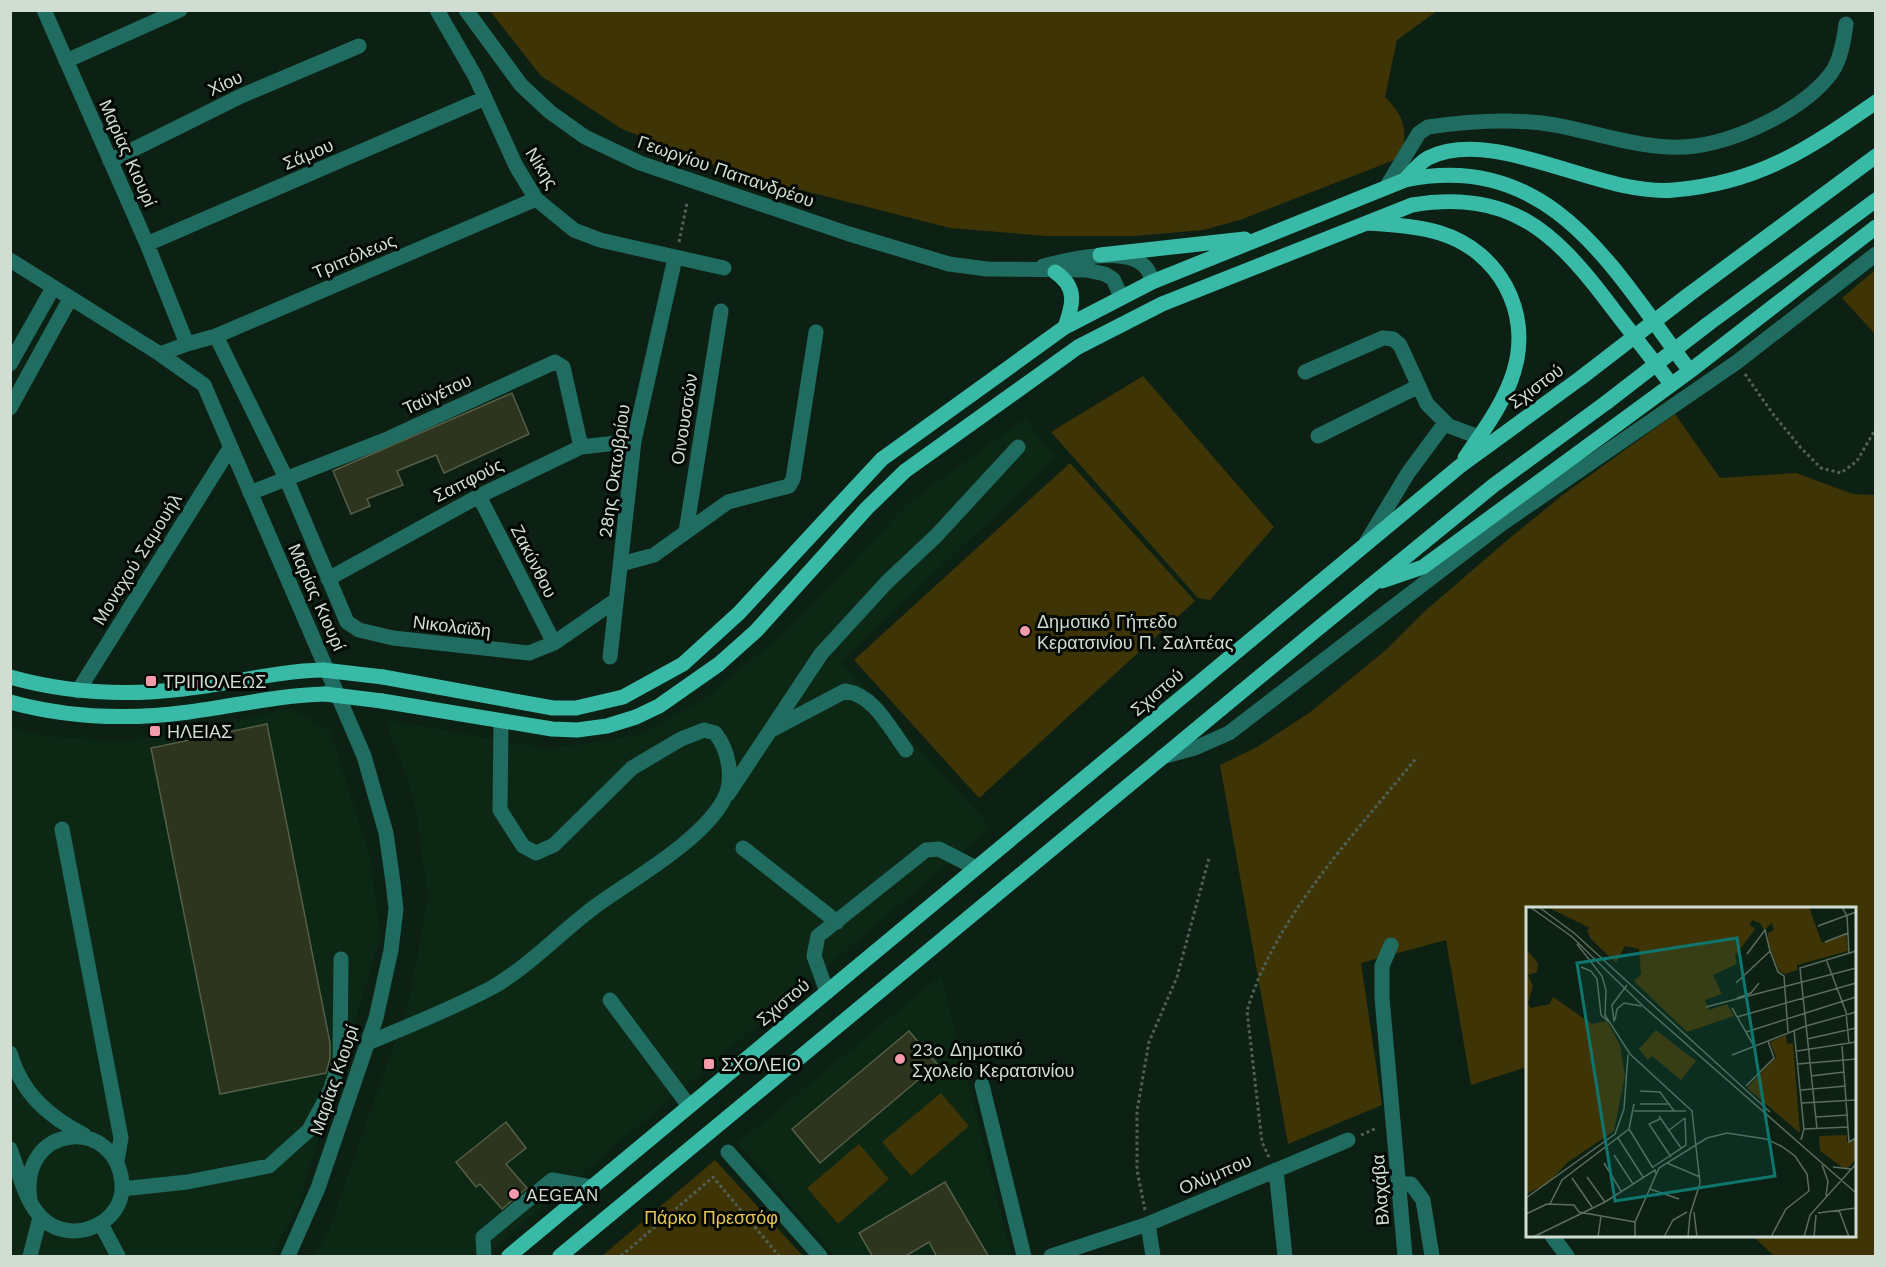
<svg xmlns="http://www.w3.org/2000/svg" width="1886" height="1267" viewBox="0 0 1886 1267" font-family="'Work Sans',sans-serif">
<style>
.built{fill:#0c2815}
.green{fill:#3f3406}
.building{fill:#2e351f;stroke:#565e47;stroke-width:1.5}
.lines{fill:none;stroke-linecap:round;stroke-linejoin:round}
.path{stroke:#4f6155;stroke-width:3;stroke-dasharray:3 3;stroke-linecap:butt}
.minor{stroke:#206c61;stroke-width:15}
.major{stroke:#38baa7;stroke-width:15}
.major-bridge{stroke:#38baa7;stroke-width:15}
.poi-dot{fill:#f39aab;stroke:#030804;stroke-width:2}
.labels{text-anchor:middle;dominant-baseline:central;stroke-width:6;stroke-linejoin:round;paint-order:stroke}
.street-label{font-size:18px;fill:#d1ddd3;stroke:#030804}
.poi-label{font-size:18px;fill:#d1ddd3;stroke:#030804;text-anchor:start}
.park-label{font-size:18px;fill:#e6c652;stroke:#030804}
.inset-road{fill:none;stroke:#5b6c60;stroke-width:1.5}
.view{fill:#0f766e;fill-opacity:0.15;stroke:#0f766e;stroke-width:3}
.inset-edge{fill:none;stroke:#d1ddd3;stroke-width:3}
</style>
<rect width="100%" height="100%" fill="#0c2113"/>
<!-- built -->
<path class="built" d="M1025,419L1055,458L841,662L991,827L485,1256H314L329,1230L409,1000L428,898L414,799L385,719L546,749L638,735L704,699L791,627L910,501Z
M292,708L330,731L370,856L380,938L298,1207L271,1256H11V727L53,737L121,740L156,737Z
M941,975L1012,1256H834L738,1143Z"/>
<!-- green -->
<path class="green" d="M490,11H1437L1397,40L1385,97C1405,117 1407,129 1402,157L1240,220L1203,230L1135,236H1047L950,228L735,173L622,129L541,76Z
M1875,270V334L1842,298Z
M1143,376L1274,527L1210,600L1198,598L1051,432Z
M1675,414L1720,478L1796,473L1853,494L1875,495V1256H1774L1753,1236H1854V908H1528L1527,1067L1471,1085L1446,940L1361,963L1382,1105L1288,1144L1220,765L1257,747L1309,713L1387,649L1425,611L1511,537L1564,494Z
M1070,463L1195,601L979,798L854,660Z
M941,1093L969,1126L911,1176L882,1142Z
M859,1144L889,1179L838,1224L807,1188Z
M715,1160L803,1256H602Z"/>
<!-- building -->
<path class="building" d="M512,393L529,434L444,473L436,455L397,471L403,485L367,499L370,506L351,514L333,471Z
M267,724L330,1043V1058L326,1073L220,1094L151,748Z
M909,1031L937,1064L820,1163L792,1129Z
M506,1122L526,1148L506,1164L527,1188L502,1209L480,1184L476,1187L456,1162Z
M945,1182L989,1257H937L929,1242L904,1257H873L859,1233Z"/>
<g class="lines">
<!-- path -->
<path class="path" d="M679,242L687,203
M1745,374L1773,414L1801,448L1821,468L1841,473L1857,461L1876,428
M1361,1135L1377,1128
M1269,1157L1262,1142L1247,1011C1274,917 1357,832 1417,757
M1145,1210L1137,1170V1111L1149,1042L1177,977L1209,858
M621,1256L713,1177L779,1256"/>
<!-- minor -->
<path class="minor" d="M44,10L147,244L187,344L160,354
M437,10L475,76L516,166L536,199L574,230L600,240L724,268
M466,10L521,85L550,112L585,137L640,163L849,234L949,264L987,269L1086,270L1105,274L1113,279L1121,296
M66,61L180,10
M110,161L241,96L359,46
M1387,186L1419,133L1428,127C1469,121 1514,118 1555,125C1599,133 1649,152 1695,146C1740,140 1805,109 1832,72C1841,59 1844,39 1846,24
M147,244L485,98
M10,260L160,354L204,385L364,756L386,833L393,882L396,909L391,950L376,1018L318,1188L288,1256
M1043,266C1067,260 1129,244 1147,269C1150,272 1151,278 1152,282
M216,336L286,478L347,622L359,630L393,638L529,653L554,643L616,600
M187,344L216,336L536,199
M10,364L53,288
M1305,372L1383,338L1393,339L1400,345L1427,404L1449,426L1479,437
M10,408L70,299
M1318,436L1419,386
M250,493L385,440L555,362L563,367L581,447
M479,496L554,643
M686,532L721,311
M1367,541L1408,473L1445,423
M621,564L654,555L728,502L789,486L793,479L816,332
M328,579L479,496L581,447L634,441
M610,657L634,441L675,258
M78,691L230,448
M773,729L845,691C874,695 889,727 906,750
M1162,757L1195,748L1229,733L1500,525L1737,362L1876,254
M728,794L821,654L887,582L936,536L1018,447
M62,829L121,1138L117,1161
M743,848L837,922
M1391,945L1382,966V998L1405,1256
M827,992L814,956L818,936L926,850L939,849L976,868
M610,1000L689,1106
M368,1043C410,1025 452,1009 493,987C529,966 560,933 593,908C631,880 700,842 723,801C735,781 729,750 715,733L704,730L681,739L632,768L554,845L536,853L523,846L500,810L501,721
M10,1053C22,1094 48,1116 84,1135
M982,1085L1024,1256
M10,1149C19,1171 25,1203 43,1219C71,1246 125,1224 122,1184C117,1115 18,1123 30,1200
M728,1152L820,1256
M1276,1170L1285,1256
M1398,1183L1411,1184L1423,1200L1432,1256
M122,1189L187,1182L269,1166L309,1130L330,1091L340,1060L341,959
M101,1224L118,1256
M1148,1224L1153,1256
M1552,1236L1567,1256
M30,1256L40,1217
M484,1256L483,1237L552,1180L592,1187
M1051,1256L1148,1224L1348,1140"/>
<!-- major -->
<path class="major" d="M1405,180C1412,172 1419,163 1428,158C1495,125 1600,197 1674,190C1759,183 1808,149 1876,102
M1368,223C1392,225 1417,226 1440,233C1499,251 1532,312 1514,371C1505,402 1483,431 1465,458
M1100,255L1245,239
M1055,272C1078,287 1073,305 1065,327
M1687,296L1876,156
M1708,324L1876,200
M1382,581L1423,567L1690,371L1876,227
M10,677C67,693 125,696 183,689C230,684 276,671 323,670
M383,677L553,708H576L623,697L683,664L739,613L882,459L1065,327L1152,282L1405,180C1553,150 1614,271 1690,371
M382,701L552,729L577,730L607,726L636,717L659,706L719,664L756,631L867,508L905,471L1078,347L1162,304L1412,205C1508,189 1553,230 1607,301C1628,329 1650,356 1671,384
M10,702C68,718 129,720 189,712C235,706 279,695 325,694
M509,1256L1460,466L1582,377
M560,1256L1315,631L1494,485L1607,402"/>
<!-- major-bridge -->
<path class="major-bridge" d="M1582,377L1687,296
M1607,402L1708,324
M323,670L383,677
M325,694L382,701"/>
</g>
<!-- markers -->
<g class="poi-dot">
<circle cx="1025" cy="631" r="6"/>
<rect x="145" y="675" width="12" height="12" rx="3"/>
<rect x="149" y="725" width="12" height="12" rx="3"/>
<circle cx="900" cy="1059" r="6"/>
<rect x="703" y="1058" width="12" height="12" rx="3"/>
<circle cx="514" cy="1194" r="6"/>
</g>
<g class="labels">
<!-- street labels -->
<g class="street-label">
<text transform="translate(225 83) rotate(-25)">Χίου</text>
<text transform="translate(128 153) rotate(66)">Μαρίας Κιουρί</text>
<text transform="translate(308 154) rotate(-23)">Σάμου</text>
<text transform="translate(542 168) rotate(58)">Νίκης</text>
<text transform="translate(726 171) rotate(19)">Γεωργίου Παπανδρέου</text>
<text transform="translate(354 256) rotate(-23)">Τριπόλεως</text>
<text transform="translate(1536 386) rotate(-36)">Σχιστού</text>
<text transform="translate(437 394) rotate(-25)">Ταϋγέτου</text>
<text transform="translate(684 419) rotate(-81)">Οινουσσών</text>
<text transform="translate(614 471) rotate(-82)">28ης Οκτωβρίου</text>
<text transform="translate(468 480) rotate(-27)">Σαπφούς</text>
<text transform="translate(137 559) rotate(-58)">Μοναχού Σαμουήλ</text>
<text transform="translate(534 561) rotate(63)">Ζακύνθου</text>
<text transform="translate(317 597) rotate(66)">Μαρίας Κιουρί</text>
<text transform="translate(452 626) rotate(7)">Νικολαϊδη</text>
<text transform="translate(1157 692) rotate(-40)">Σχιστού</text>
<text transform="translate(783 1002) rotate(-40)">Σχιστού</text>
<text transform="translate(334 1080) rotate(-71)">Μαρίας Κιουρί</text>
<text transform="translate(1215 1174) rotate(-23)">Ολύμπου</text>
<text transform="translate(1380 1190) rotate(-94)">Βλαχάβα</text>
</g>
<!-- poi labels -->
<g class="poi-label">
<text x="1037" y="621">Δημοτικό Γήπεδο<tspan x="1037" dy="21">Κερατσινίου Π. Σαλπέας</tspan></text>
<text x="163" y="681">ΤΡΙΠΟΛΕΩΣ</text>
<text x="167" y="731">ΗΛΕΙΑΣ</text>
<text x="912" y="1049">23o Δημοτικό<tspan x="912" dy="21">Σχολείο Κερατσινίου</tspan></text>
<text x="721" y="1064">ΣΧΟΛΕΙΟ</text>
<text x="526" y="1194">AEGEAN</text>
</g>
<!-- park labels -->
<g class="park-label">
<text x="711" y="1217">Πάρκο Πρεσσόφ</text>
</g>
</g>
<!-- overview -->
<g transform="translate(1526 907)">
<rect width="330" height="330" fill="#0c2113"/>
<path d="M21,0H283L296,36L320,26L322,44L271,58V63L259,67L253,64L242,37V26L248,23L246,16L238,23L234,16L226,13L224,18L229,22L209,49L211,57L187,68L196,87L179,93L183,103L201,97L208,109L161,125L108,74L115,67L113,42L99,39L90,56L65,32L61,23L64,21ZM0,42L12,56L11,65L2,68L7,79L2,96L5,101L24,97L27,90L66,117L81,114L94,138L99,169L88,224L42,255L21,277L0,287ZM130,123L170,154L155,173L126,149L122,153L113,142ZM260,128L261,137L267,136L274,226L221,181L250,150L244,135ZM321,228V235L330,232V252L320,263L294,244L293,229Z" fill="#3f3406"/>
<path class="inset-road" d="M4,0L45,29L118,100L330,286M13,0L48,26L244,205M316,0L321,9L323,46M292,19L330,5M299,35L322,26M51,37L76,69L80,83L79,108L104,147L166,204L174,276L164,308L162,330M221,47L239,23L244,44M300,52L320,105L323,137M55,60L65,64L71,72L75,108L83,115M210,76L244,44L252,65L258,69L262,125M211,91L225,86L233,76M180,100L330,61M206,101L228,139M211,110L330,76M89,113L91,102L98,96L115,99M88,115L86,98L101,78M268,123L278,222L275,233M220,125L330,90M281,132L330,121M316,139L323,235L330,231M271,144L330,135M206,148L280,119L330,105M272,157L330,152M285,169L318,165M220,179L248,151L242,134M275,183L320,179M114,184L134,185L148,204M276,196L330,193M114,197H142M108,204H160M133,209L155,241M290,210L322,208M134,212L123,217L145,250M103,222L127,261M278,222L322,220M291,222L274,61L330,44M142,224L159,211M92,231L117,270M88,248L107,277M78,256L95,284M141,256L174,270M296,258L302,274L300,289M127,260L160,238L159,211M307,260L325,262M61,270L79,295M46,271L66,300M124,282L153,292M0,291L89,227L98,202L102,148M24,297L36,273L103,222L108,197M313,303L323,330M168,305L171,330M292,306L330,301M0,307L21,297L48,298L53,305L109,315M7,330L79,295L129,263L130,267M72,330L75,309M109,330V315L133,261L181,231L201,226L240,232L255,239L269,249L281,267L283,284L260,302L245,330M138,330L147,313L161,305M278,330L284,308L330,257M288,330L290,308"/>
<path class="view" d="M211,31L249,269L89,294L51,56Z"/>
<rect width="330" height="330" class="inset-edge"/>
</g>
<!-- border -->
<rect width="1886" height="1267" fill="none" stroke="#d1ddd3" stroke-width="24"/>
</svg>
